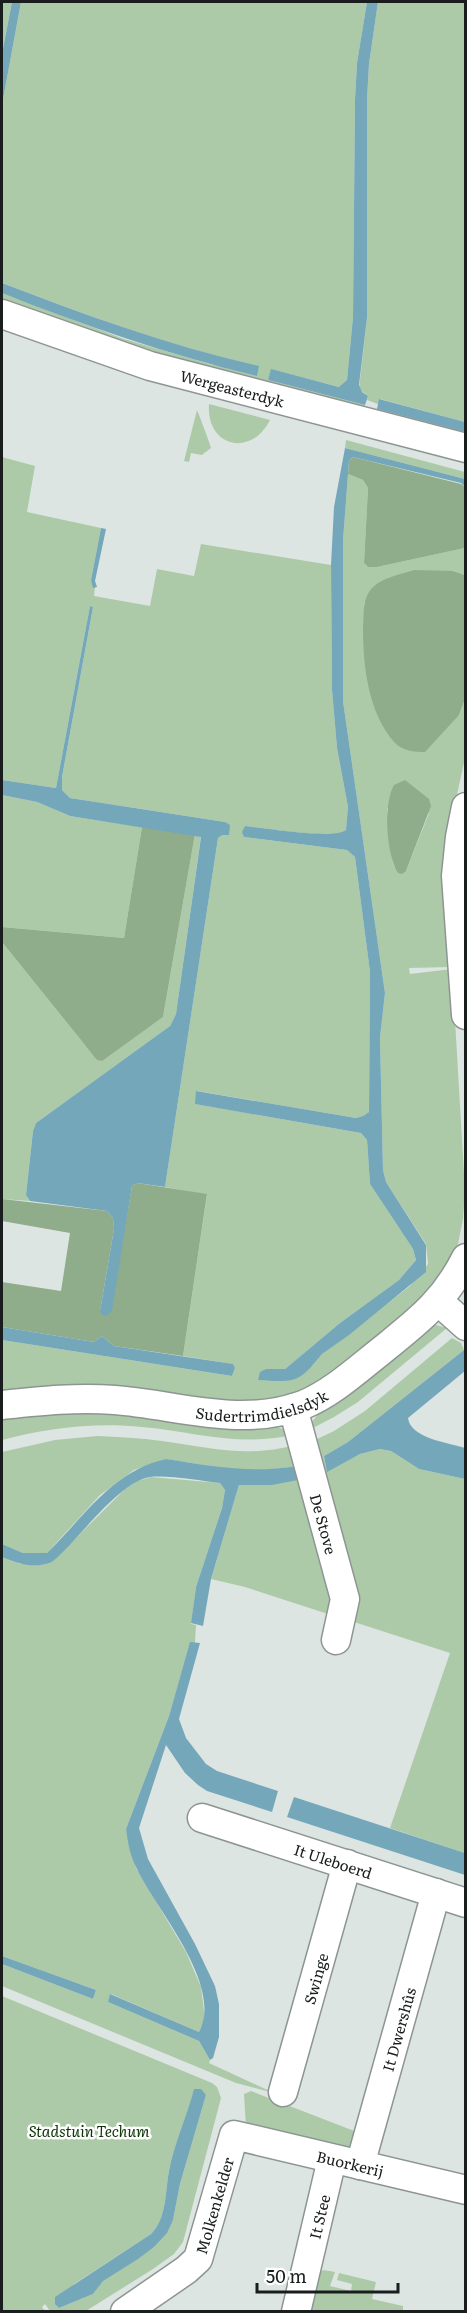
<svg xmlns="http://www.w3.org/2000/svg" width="467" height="2313" viewBox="0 0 467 2313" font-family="Literata,serif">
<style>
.green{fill:#adcaa8;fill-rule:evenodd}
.forest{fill:#8fad8a}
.water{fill:#75a7ba}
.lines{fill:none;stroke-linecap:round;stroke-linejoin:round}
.minor-casing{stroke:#8d9593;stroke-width:31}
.minor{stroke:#fff;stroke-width:28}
.labels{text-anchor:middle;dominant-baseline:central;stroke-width:5;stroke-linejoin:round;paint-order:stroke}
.street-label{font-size:15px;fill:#1a1d1d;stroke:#fff}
.park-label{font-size:15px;font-style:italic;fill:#0a3503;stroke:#fff}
</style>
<rect width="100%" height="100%" fill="#dde5e3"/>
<!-- green -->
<path class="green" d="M2,2H12L2,54Z
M21,2H367L357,63L355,99L353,317L347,380L340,387L272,370L268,380L365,405L363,414L214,375L2,305V293L124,339L213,365L258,366C170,346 86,315 2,283V105Z
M378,2H465V422L380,399L378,404L367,400L368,396L359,389L367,318V99L369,64Z
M209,404L270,420C251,458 206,447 209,404Z
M197,410C198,412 211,446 211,448L202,455L191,453L189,462L184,461Z
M346,440L465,472V479L345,448Z
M2,457L35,466L27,512L101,528L91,580L95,587L94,596L150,606L157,569L194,576L201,544L331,565L332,690L337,748L348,807L346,831C333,840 264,828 245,826L244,837L347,850L355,857L370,972L369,1112L363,1116L356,1118L197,1091L196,1104L361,1133L367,1140L370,1184L413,1249L416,1260L399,1280L340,1323L285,1369H266L258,1380L313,1365L322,1354L410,1286L428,1264L426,1244L386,1182L383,1170L380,1038L385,993L343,701V541L348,474L363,480L368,488L364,563L368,567H377L465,548V575L453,571L364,603C363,663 363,691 396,744L459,715L465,699V758L449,831L452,967L409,968L410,974L452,969L465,1190L463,1219L458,1244L453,1256L432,1290L340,1368L294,1396L256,1404L2,1395V1340L232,1376L235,1368L232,1364L183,1356L207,1195L165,1187L218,838L221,835L225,822L70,798L62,790V777L93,607L90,606L56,788L2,780ZM387,808L429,813L406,871L395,867L393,863Z
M2,795L37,802L70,816L142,827L124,938L2,927Z
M195,834L201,836L176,1014L170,1026L36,1123L33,1131L26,1195L30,1201L2,1199V942L85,1045L102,1060L163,1017Z
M432,1324L447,1328L358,1402L334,1417L311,1429L312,1422L321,1410Z
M452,1338L461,1343L464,1350L348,1442L324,1456L327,1471L360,1454L380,1449L391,1451L419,1469L465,1479V1853L390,1828L450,1653L351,1621L315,1440L334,1431L365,1411Z
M81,1409L244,1428L275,1426L290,1432L292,1435C236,1447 197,1432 142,1427C95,1422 48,1428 2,1440V1416Z
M97,1436C119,1437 140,1438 162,1441C213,1448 245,1458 296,1445L331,1595V1615L245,1587L211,1579L239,1485H272L297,1466L270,1470L240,1471L166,1459L134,1470L100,1495L47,1553H23L2,1544V1452L55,1440Z
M151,1477L220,1483L225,1490L222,1508L196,1587L191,1624L196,1625L195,1643H190L169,1716L126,1829L136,1868L186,1952L201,1987L205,2019L199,2032L111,1994L108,2002L199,2041L210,2060L209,2063L274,2093L236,2083L2,1986V1964L93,1999L96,1990L2,1956V1557L20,1564L52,1562L124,1490L137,1481Z
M2,1996L212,2083L217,2087L221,2098L183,2242L174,2254L153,2269L86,2311H50L45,2304L42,2307L45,2311H2ZM194,2090L206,2095L180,2184L173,2220L154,2247L102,2281L93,2294L59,2308L74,2284L151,2234C167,2218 165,2192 169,2171C174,2144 187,2117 194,2090Z
M251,2091L362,2134L353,2152L246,2127L244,2094Z
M324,2270L335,2272L330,2286L351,2291L352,2284L337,2280L339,2273L376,2282L372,2299L403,2306V2311L306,2312L319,2272Z"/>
<!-- forest -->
<path class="forest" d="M353,457L461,484L465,487V548L377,567H368L364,563L368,488L363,480L348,474L349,461Z
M414,570L453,571L465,575V699L459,715L425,752C414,752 403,751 395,743C368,713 363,666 363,628C364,616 362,603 369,592C378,578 399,575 414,570Z
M405,780L429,799L431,806L406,871L402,874L398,873C386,854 383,804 394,785Z
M142,827L195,834L163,1017L102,1061L97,1060L2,942V927L124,938Z
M137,1183L207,1194L183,1356L114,1346L102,1336L94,1342L2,1327V1282L61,1291L70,1233L2,1221V1199L107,1211L113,1218L114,1229L100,1311L125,1227L132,1186Z"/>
<!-- water -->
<path class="water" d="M12,2H21L2,105V54Z
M367,2H378L369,64L367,99V318L359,385L362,392L368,396L365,405L268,380L271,369L339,387L347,380L353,317L355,99L357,63Z
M2,283C86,315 170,346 259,366L257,376C169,355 85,326 2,293Z
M379,399L465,422V432L377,409Z
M345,448L465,479V487L461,483L353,457L349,461L343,541V701L385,993L380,1038L383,1170L386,1182L426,1245V1272L349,1335L322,1354C298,1384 295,1382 258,1380L260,1372L266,1369H285L340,1323L399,1280L416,1260L413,1249L370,1184L367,1140L361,1133L195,1104L196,1091L356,1118L363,1116L369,1112L370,972L355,857L347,850L244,837L242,832L245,826C264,828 334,840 346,830L348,807L337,748L332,690L331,565L334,507Z
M101,528L106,529L95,581L97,587L93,588L91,580Z
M90,606L93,607L62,777V790L70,798L225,822L230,825L229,835H222L218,838L165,1187L137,1183L132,1186L112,1311L106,1316L102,1315L100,1311L114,1229L113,1218L107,1211L30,1201L26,1195L33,1131L36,1123L170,1026L176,1014L201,837L70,816L37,802L2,795V780L56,788Z
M2,1327L94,1342L102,1336L114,1346L233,1364L235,1368L232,1376L2,1340Z
M464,1350L465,1371L408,1418C410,1438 449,1443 465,1448V1479L419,1469L391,1451L380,1449L360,1454L327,1472L324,1456L348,1442Z
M166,1459C213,1466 249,1474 297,1466L298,1480L272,1485H239L211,1579L203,1626L191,1623L196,1587L222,1508L225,1490L220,1483C201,1481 168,1475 150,1477C118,1482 78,1541 52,1562C34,1569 19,1564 2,1557V1544L23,1553H47C84,1517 112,1471 166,1459Z
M190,1642L200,1643L179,1719L186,1738L206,1764L217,1771L278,1791L272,1812L207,1791L198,1785L185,1773L166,1745L139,1828L148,1859L195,1944L215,1986L219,2004V2037L213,2058L210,2060L199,2041L108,2002L110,1994L199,2032C224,1985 157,1911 137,1869C130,1856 128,1843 126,1829L169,1716Z
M294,1797L465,1853V1875L287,1817Z
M2,1956L96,1990L93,1999L2,1964Z
M194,2089H201L206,2095L180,2184L173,2220L167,2233L154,2247L138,2259L103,2281L93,2294L59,2308L55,2304V2297L151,2234C167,2218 165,2192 169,2171C174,2144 187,2116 194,2089Z"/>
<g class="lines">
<!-- minor casing -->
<g class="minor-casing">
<g id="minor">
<path id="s1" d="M2,314L150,366L466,448"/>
<path d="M466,807L460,837L456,876L466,1015"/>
<path d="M438,1301L466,1326"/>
<path id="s2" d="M2,1405C40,1401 76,1397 115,1400C178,1405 241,1428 303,1405C332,1393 357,1370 381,1351C418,1321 444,1302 466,1258"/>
<path id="s3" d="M293,1408L345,1599L336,1640"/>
<path id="s4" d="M202,1818L466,1903"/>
<path id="s5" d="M283,2092L347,1864"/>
<path id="s6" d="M360,2165L436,1893"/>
<path id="s7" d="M125,2312L186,2270L198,2259L234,2135L466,2190"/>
<path id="s8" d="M296,2312L332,2159"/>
</g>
</g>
<!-- minor -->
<use href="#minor" class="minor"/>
</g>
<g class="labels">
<!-- street labels -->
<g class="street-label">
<text stroke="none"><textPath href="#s1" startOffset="242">Wergeasterdyk</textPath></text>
<text stroke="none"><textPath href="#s2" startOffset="262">Sudertrimdielsdyk</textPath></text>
<text stroke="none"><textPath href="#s3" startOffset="120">De Stove</textPath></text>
<text stroke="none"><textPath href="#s4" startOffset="138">It Uleboerd</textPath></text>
<text stroke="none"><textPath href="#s5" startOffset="118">Swinge</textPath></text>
<text stroke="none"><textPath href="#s6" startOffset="141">It Dwershûs</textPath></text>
<text stroke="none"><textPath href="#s7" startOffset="339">Buorkerij</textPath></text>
<text stroke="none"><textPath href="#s7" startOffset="146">Molkenkelder</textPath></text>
<text stroke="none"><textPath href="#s8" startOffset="98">It Stee</textPath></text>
</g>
<!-- park labels -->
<g class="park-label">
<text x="89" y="2130">Stadstuin Techum</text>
</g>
</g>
<!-- border -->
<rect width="467" height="2313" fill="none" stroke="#1a1d1d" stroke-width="6"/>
<!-- scale -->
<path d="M257 2283v9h141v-9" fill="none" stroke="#1a1d1d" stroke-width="3"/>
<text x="266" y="2283" font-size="18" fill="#1a1d1d" stroke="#ffffff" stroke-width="4.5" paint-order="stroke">50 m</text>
</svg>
